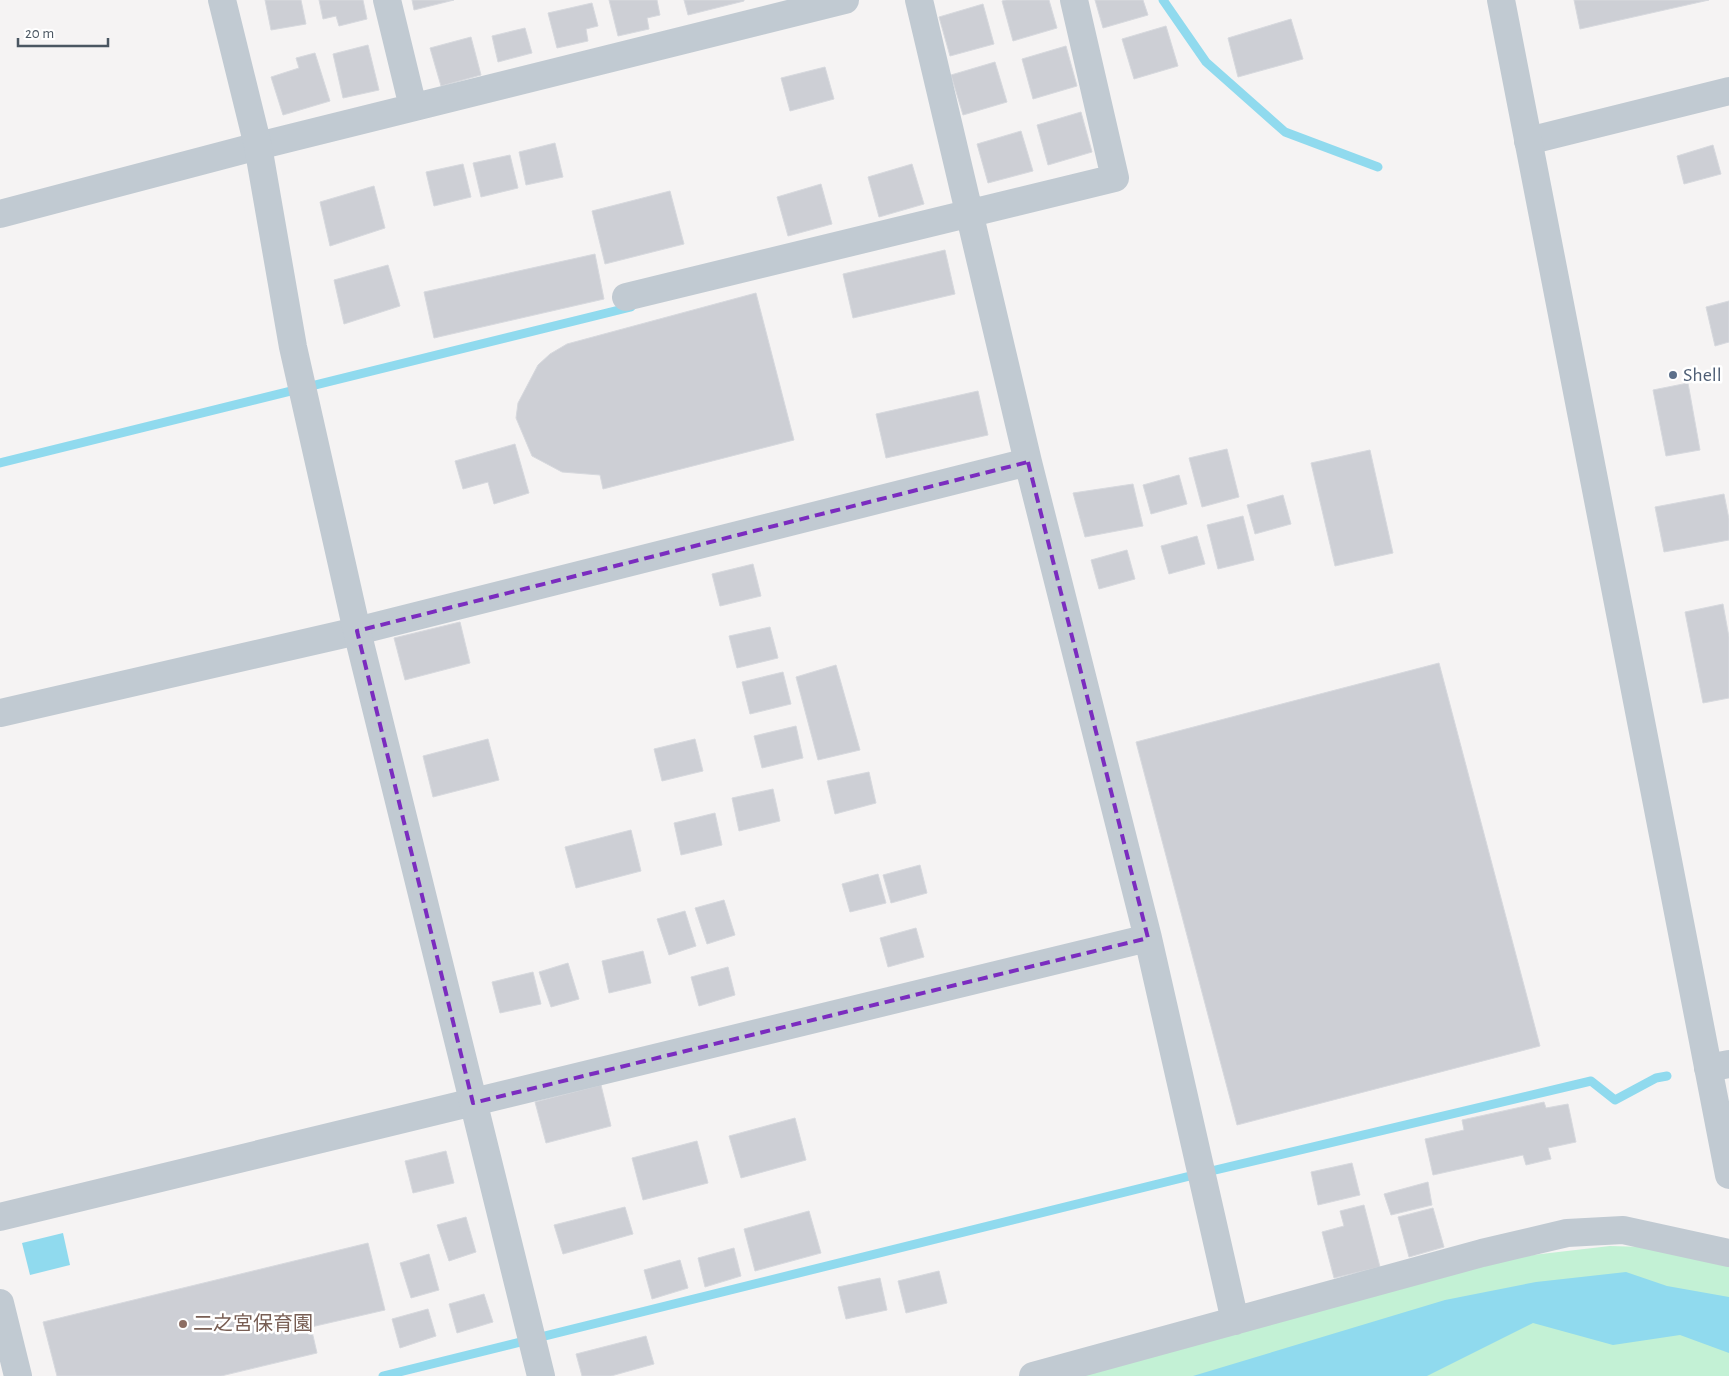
<svg xmlns="http://www.w3.org/2000/svg" width="1729" height="1376" viewBox="0 0 1729 1376" font-family="'Alegreya Sans','Noto Sans JP',sans-serif">
<style>
.green{fill:#c3f1d5}
.water{fill:#90daee}
.lines{fill:none;stroke-linecap:round;stroke-linejoin:round}
.stream{stroke:#90daee;stroke-width:9}
.building{fill:#cdcfd5;stroke:#d7d9de}
.minor{stroke:#c1cad2;stroke-width:28}
.tertiary{stroke:#c1cad2;stroke-width:28}
.marked{fill:none;stroke:#7b2cbf;stroke-width:4;stroke-dasharray:10 6;stroke-linejoin:round}
.service-dot{fill:#5c6f8a;stroke:#fff;stroke-width:2}
.education-dot{fill:#8d6e63;stroke:#fff;stroke-width:2}
.labels{text-anchor:middle;dominant-baseline:central;stroke-width:5;stroke-linejoin:round;paint-order:stroke}
.service-label{font-size:20px;fill:#4e5e75;stroke:#fff;text-anchor:start}
.education-label{font-size:20px;fill:#785e54;stroke:#fff;text-anchor:start}
</style>
<rect width="100%" height="100%" fill="#f5f3f3"/>
<!-- green -->
<path class="green" d="M1610,1246L1714,1249L1729,1253V1376H1033L1430,1267Z"/>
<!-- water -->
<path class="water" d="M63,1233L70,1265L30,1275L22,1243Z
M1626,1272L1667,1286L1729,1297V1353L1680,1335L1613,1345L1533,1323L1427,1376H1193L1445,1300L1536,1282Z"/>
<g class="lines">
<!-- stream -->
<path class="stream" d="M1163,0L1206,62L1285,132L1378,167
M0,463L631,307
M383,1376L1190,1176L1591,1081L1615,1100L1656,1078L1667,1076"/>
</g>
<!-- building -->
<path class="building" d="M265,0H301L306,24L271,30Z
M319,0H363L367,19L339,26L336,16L323,19Z
M412,0H454L414,10Z
M609,0H657L660,15L647,18L649,29L618,36Z
M684,0H744V1L688,15Z
M1006,0H1049L1057,28L1013,41L1002,1Z
M1095,0H1143L1148,15L1103,28Z
M1574,0H1709L1580,29Z
M592,3L598,26L586,29L588,41L557,48L548,13Z
M983,4L994,44L950,56L939,17Z
M1291,19L1303,59L1238,77L1228,38Z
M1166,26L1178,66L1134,79L1122,39Z
M525,28L532,53L498,62L492,36Z
M471,37L481,75L441,86L430,48Z
M368,45L379,90L343,98L333,54Z
M1066,46L1077,86L1033,99L1022,59Z
M315,53L330,101L283,115L271,77L299,68L296,58Z
M995,62L1007,102L963,115L951,75Z
M825,67L834,99L790,111L781,78Z
M1081,112L1092,152L1048,165L1037,125Z
M1021,131L1033,171L988,183L977,144Z
M555,143L563,177L526,185L519,152Z
M1713,145L1721,174L1684,184L1677,156Z
M510,155L518,188L481,197L473,163Z
M463,164L471,197L434,206L426,172Z
M912,164L924,204L879,217L868,177Z
M821,184L832,224L788,236L777,197Z
M374,186L385,228L330,246L320,202Z
M670,191L684,244L605,264L592,211Z
M945,250L955,294L853,318L843,274Z
M595,254L604,299L434,338L424,292Z
M388,265L400,306L344,324L334,280Z
M756,293L794,440L603,489L600,475L562,472L532,456L516,418L518,403L538,365L550,354L567,344Z
M1729,301V342L1715,346L1706,307Z
M1688,383L1700,450L1666,456L1653,390Z
M978,391L988,435L886,458L876,414Z
M515,444L529,493L494,504L488,482L463,489L455,461Z
M1227,449L1239,497L1202,507L1189,458Z
M1370,450L1393,553L1335,566L1311,463Z
M1179,475L1187,504L1151,514L1143,485Z
M1133,484L1143,526L1085,537L1073,493Z
M1724,494L1729,519V540L1664,552L1655,507Z
M1283,495L1291,524L1255,534L1247,505Z
M1243,516L1254,560L1218,569L1207,525Z
M1197,536L1205,564L1169,574L1161,546Z
M1127,550L1135,579L1099,589L1091,560Z
M753,564L761,596L720,606L712,574Z
M1723,604L1729,637V698L1703,703L1685,612Z
M460,622L470,663L405,680L394,638Z
M770,627L778,658L737,668L729,636Z
M1439,663L1540,1046L1237,1125L1136,742Z
M836,665L860,750L818,760L796,677Z
M783,672L791,704L750,714L742,682Z
M796,726L803,758L762,768L754,736Z
M488,739L499,780L433,797L423,756Z
M695,739L703,771L662,781L654,749Z
M869,772L876,803L835,814L827,781Z
M773,789L780,821L739,831L732,798Z
M715,813L722,845L681,855L674,823Z
M631,830L641,871L576,888L565,847Z
M920,865L927,893L891,903L883,875Z
M878,874L886,903L850,912L842,884Z
M724,900L735,935L707,944L695,908Z
M685,911L696,946L669,955L657,919Z
M916,928L924,957L888,967L880,938Z
M643,951L651,983L609,993L602,961Z
M568,963L579,999L551,1007L539,972Z
M728,967L735,995L699,1006L691,977Z
M533,972L541,1004L500,1013L492,982Z
M601,1085L611,1126L546,1143L535,1102Z
M1544,1102L1546,1108L1568,1104L1576,1142L1548,1148L1551,1159L1526,1165L1523,1155L1433,1175L1425,1139L1464,1130L1462,1120Z
M795,1118L806,1160L741,1178L729,1136Z
M697,1141L708,1183L643,1200L632,1158Z
M446,1151L454,1183L413,1193L405,1161Z
M1352,1163L1360,1195L1318,1205L1311,1172Z
M1428,1182L1432,1205L1391,1215L1384,1194Z
M1364,1205L1380,1267L1334,1278L1322,1232L1344,1226L1340,1211Z
M625,1207L633,1234L563,1254L554,1225Z
M1433,1208L1444,1247L1409,1257L1398,1217Z
M809,1211L821,1253L755,1271L744,1229Z
M466,1217L476,1252L449,1261L437,1225Z
M368,1243L385,1310L311,1327L317,1353L221,1376H57L43,1322Z
M734,1248L741,1276L705,1287L698,1258Z
M429,1254L439,1290L411,1298L400,1263Z
M680,1260L688,1288L652,1299L644,1270Z
M939,1271L947,1303L906,1313L898,1281Z
M880,1278L887,1310L846,1319L838,1287Z
M484,1294L493,1322L457,1333L449,1304Z
M428,1309L436,1336L400,1348L392,1319Z
M646,1336L654,1364L611,1376H582L576,1354Z"/>
<g class="lines">
<!-- minor -->
<path class="minor" d="M387,0L413,107
M919,0L1028,462L1148,938L1235,1321
M1528,141L1729,91
M0,214L258,146L845,0
M626,297L1115,178L1074,0
M0,713L357,631L1028,462
M1708,1068L1729,1064
M0,1217L1148,938
M0,1303L18,1376
M1033,1376L1482,1253L1567,1233L1623,1230L1729,1253"/>
<!-- tertiary -->
<path class="tertiary" d="M222,0L258,146L293,347L357,631L541,1376
M1501,0L1729,1175"/>
</g>
<!-- marked area -->
<path class="marked" d="M1028,462L1148,938L473,1103L357,631Z"/>
<!-- markers -->
<circle class="service-dot" cx="1673" cy="375" r="5"/>
<circle class="education-dot" cx="183" cy="1324" r="5"/>
<g class="labels">
<!-- service labels -->
<g class="service-label">
<text x="1683" y="375">Shell</text>
</g>
<!-- education labels -->
<g class="education-label">
<text x="193" y="1324">二之宮保育園</text>
</g>
</g>
<!-- scale -->
<path d="M18 38v8h90v-8" fill="none" stroke="#4a5661" stroke-width="2.5"/>
<text x="25" y="38" font-size="15" fill="#4a5661" stroke="#ffffff" stroke-width="4" paint-order="stroke">20 m</text>
</svg>
